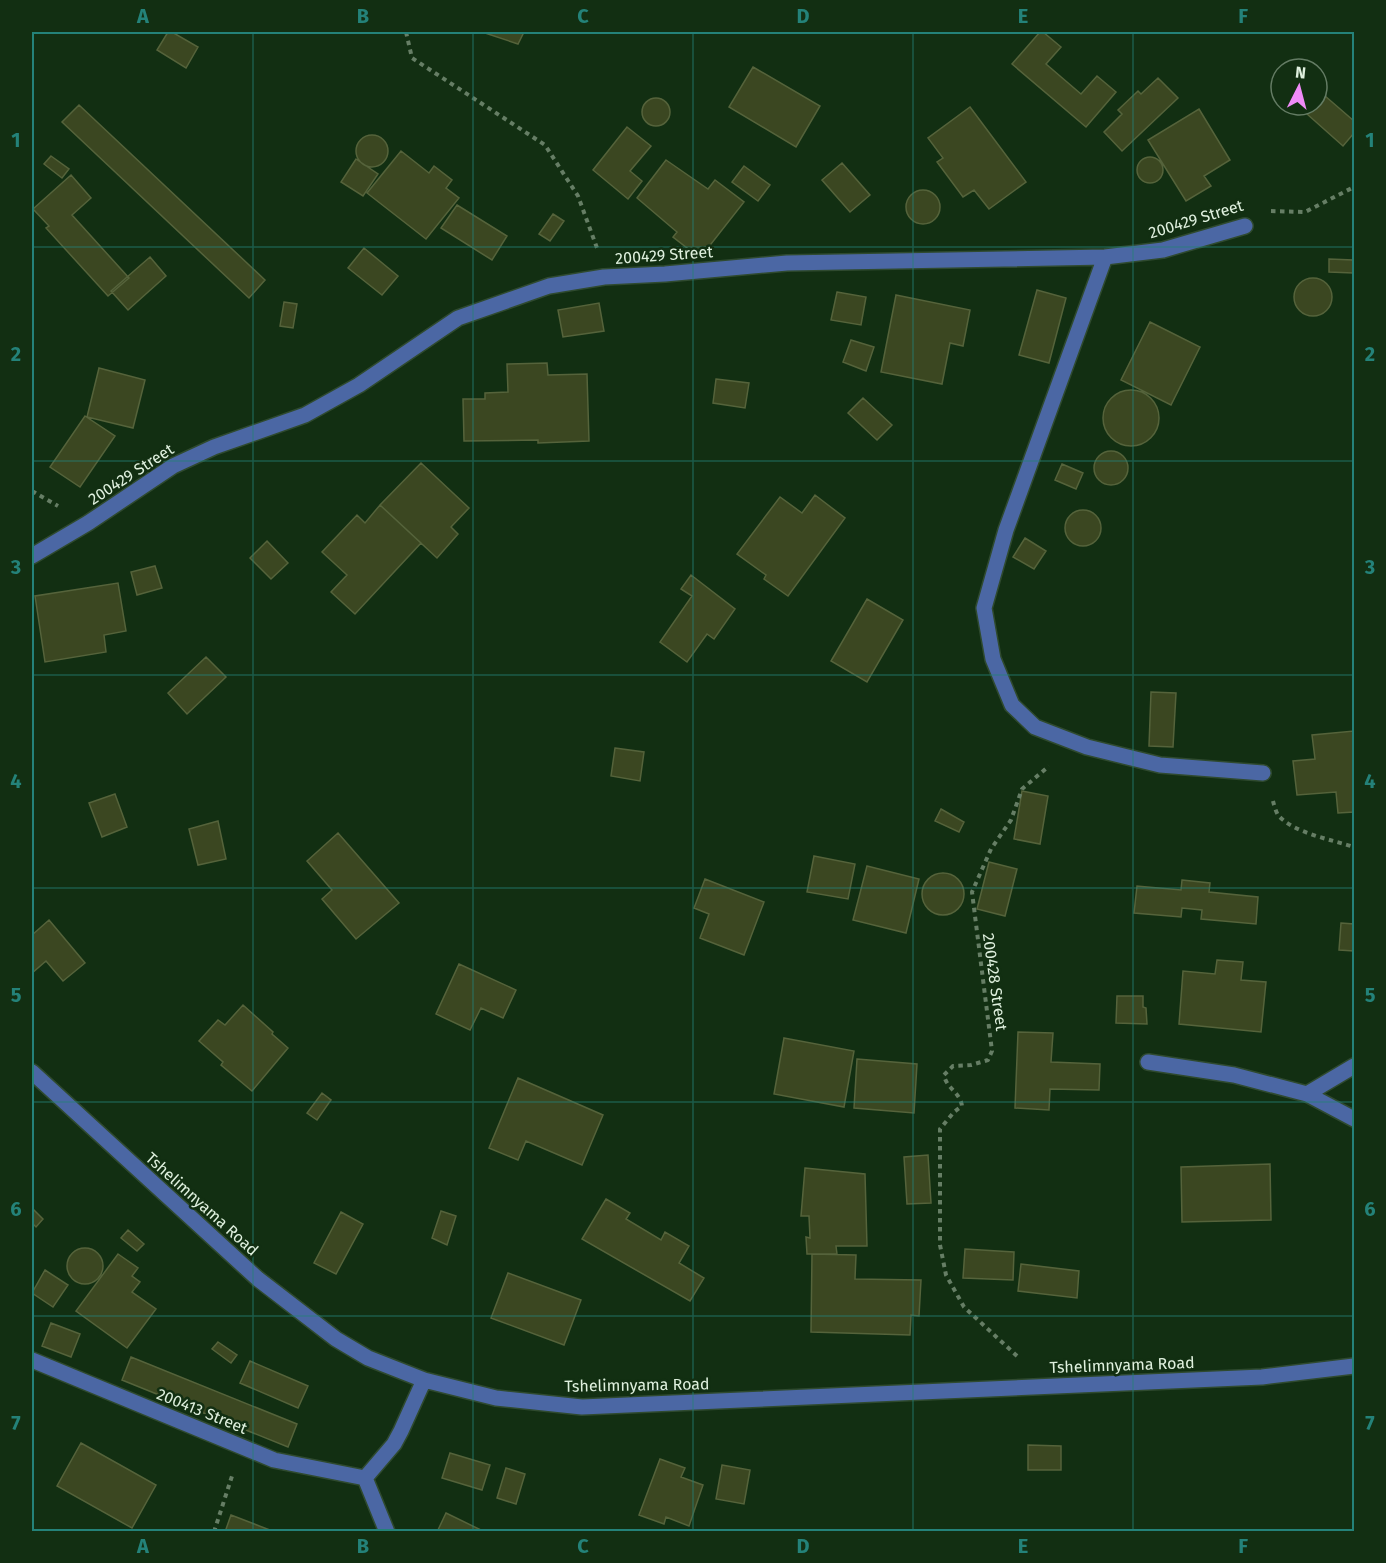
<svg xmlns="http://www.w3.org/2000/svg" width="1386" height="1563" viewBox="0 0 1386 1563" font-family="'Fira Sans',sans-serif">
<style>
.building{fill:#3b4721;stroke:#55633b;stroke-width:1.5}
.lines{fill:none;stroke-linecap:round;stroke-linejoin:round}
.minor-casing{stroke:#2f4a2f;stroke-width:18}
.path{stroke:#667e65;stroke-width:4;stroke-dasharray:4.5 4.5;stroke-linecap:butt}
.minor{stroke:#4b67a4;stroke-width:15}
.grid{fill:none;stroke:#248279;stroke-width:1.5;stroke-opacity:0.55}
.labels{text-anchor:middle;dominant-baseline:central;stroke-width:5;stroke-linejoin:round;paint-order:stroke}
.street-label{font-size:16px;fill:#dff0de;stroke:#122f12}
.neatline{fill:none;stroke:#248279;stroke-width:2}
.grid-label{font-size:20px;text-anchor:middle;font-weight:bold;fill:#248279}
</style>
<rect width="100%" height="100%" fill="#122f12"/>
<!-- building -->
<path class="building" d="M168,32H172L198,47L186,68L157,50Z
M482,32H524L518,44Z
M1040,32H1043L1061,47L1046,64L1081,94L1097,76L1116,92L1086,127L1012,64Z
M753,67L820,106L796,147L729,107Z
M1158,78L1178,98L1122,151L1104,132L1122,114L1118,110L1138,91L1141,94Z
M1317,89L1354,121V133L1343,146L1298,106L1317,105Z
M642 112a14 14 0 1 1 28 0a14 14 0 1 1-28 0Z
M79,105L265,280L249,298L62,122Z
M970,107L1026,182L989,209L974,190L963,197L937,162L943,158L928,138Z
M1199,109L1230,160L1204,176L1211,186L1186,201L1148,140Z
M627,127L651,146L630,171L642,181L628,199L593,170Z
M356 151a16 16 0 1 1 32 0a16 16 0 1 1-32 0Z
M401,151L429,173L434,166L452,180L446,188L459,198L426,239L367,193Z
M51,156L69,169L62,178L44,164Z
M1137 170a13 13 0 1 1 26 0a13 13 0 1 1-26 0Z
M356,159L378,174L363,196L341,182Z
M666,160L708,189L715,180L744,202L700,258L673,237L677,232L637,198Z
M842,163L870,195L850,212L822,180Z
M744,166L770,185L758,201L732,182Z
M71,175L91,198L72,215L129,278L108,296L46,228L49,226L33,209Z
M906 207a17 17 0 1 1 34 0a17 17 0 1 1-34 0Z
M457,205L507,236L492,260L441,228Z
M553,214L564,221L550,241L539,234Z
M364,248L398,276L382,295L348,268Z
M150,257L166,276L128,310L111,291Z
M1329,259L1353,260V273L1329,272Z
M1294 297a19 19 0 1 1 38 0a19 19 0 1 1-38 0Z
M1037,290L1066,298L1049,363L1019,355Z
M837,292L866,297L861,325L831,320Z
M896,295L970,310L963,346L950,343L942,384L881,372Z
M284,302L297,304L293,328L280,326Z
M599,303L604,331L563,337L558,310Z
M1150,322L1200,347L1171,405L1121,380Z
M851,340L874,347L866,371L843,362Z
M547,363L548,375L587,374L589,441L538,443V440L464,441L463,399H485V393L508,392L507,364Z
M99,368L145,380L133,428L87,417Z
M716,379L749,383L745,408L713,403Z
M1103 418a28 28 0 1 1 56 0a28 28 0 1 1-56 0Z
M863,398L892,425L877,440L848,413Z
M85,416L115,436L80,487L50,467Z
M1094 468a17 17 0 1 1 34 0a17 17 0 1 1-34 0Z
M421,463L469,508L451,527L458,534L437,558L380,505Z
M1062,464L1083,473L1076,489L1055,480Z
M815,495L845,518L788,596L764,579L766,575L737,554L780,497L802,513Z
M380,505L421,543L355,614L331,592L347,575L322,552L357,515L365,523Z
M1065 528a18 18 0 1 1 36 0a18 18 0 1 1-36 0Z
M1025,538L1046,551L1034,569L1013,557Z
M267,541L288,563L271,579L250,558Z
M155,566L162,588L137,595L131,572Z
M691,575L735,609L714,639L707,634L687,662L660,642L692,596L681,589Z
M118,583L126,631L104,635L106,652L45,662L35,596Z
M867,599L903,620L867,682L831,661Z
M206,657L226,677L187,714L168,693Z
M1151,692L1176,693L1173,747L1149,746Z
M1354,731V812L1338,813L1336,792L1297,795L1293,761L1315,759L1312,735Z
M615,748L644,752L640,781L611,776Z
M1022,791L1048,796L1040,844L1014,839Z
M115,794L127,827L102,837L89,803Z
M941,809L964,822L959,832L935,821Z
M218,821L226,859L198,865L189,829Z
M338,833L399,903L356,939L322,899L332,890L307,861Z
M814,856L855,864L848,899L807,892Z
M989,862L1017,869L1005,916L977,909Z
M867,866L919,879L906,933L853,920Z
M922 894a21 21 0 1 1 42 0a21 21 0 1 1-42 0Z
M705,879L764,902L744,955L700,938L709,914L694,908Z
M1182,880L1210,883L1209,892L1258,897L1256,924L1201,919L1202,910L1182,908L1181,917L1134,913L1137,886L1181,890Z
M49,920L85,963L63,981L46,961L32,973V935Z
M1341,923L1354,924V951L1339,950Z
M1217,960L1243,962L1241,980L1266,982L1261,1032L1179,1024L1183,971L1215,974Z
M459,964L516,990L503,1018L481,1008L470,1030L436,1014Z
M1117,996H1143V1007L1146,1008L1147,1024L1116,1023Z
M243,1005L273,1032L272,1034L288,1048L252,1091L221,1065L223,1062L199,1041L218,1020L225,1025Z
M1018,1032L1053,1033L1051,1062L1100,1064L1099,1090L1050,1089L1049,1110L1015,1108Z
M784,1038L854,1051L844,1107L774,1094Z
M857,1059L917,1064L914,1113L854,1108Z
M518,1078L603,1115L582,1165L526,1141L518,1160L489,1148Z
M322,1093L331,1100L317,1120L307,1113Z
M928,1155L931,1203L907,1204L904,1157Z
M1270,1164L1271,1220L1182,1222L1181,1167Z
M805,1168L865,1174L867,1246H836L837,1254H807L806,1237L810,1238L809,1216H801Z
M606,1199L630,1213L626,1219L661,1240L665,1232L689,1246L679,1263L704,1278L690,1301L582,1239Z
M32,1208L43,1219L36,1227L32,1223Z
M441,1211L456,1216L447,1245L432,1238Z
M341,1212L363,1224L336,1274L314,1263Z
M128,1230L144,1244L137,1251L121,1238Z
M67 1266a18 18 0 1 1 36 0a18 18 0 1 1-36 0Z
M965,1249L1014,1252L1013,1280L963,1278Z
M118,1254L138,1268L132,1276L140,1282L132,1292L156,1309L127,1348L76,1311Z
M812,1254L856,1255L855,1279L921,1280L919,1316L911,1315L910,1335L811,1332Z
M1021,1264L1079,1271L1077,1298L1018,1291Z
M45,1270L68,1285L53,1307L32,1293Z
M508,1273L581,1300L564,1345L491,1318Z
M51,1323L80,1334L71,1357L42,1346Z
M218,1342L237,1355L231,1363L212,1349Z
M131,1357L297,1424L288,1447L122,1380Z
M250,1361L308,1386L298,1408L240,1383Z
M81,1443L156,1485L132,1528L57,1486Z
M1028,1445L1061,1446V1470H1028Z
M450,1453L490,1465L482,1490L442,1478Z
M660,1459L685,1468L681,1477L703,1485L689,1526L666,1517L664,1524L639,1515Z
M722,1465L750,1470L744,1504L716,1499Z
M506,1468L525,1474L516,1504L497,1498Z
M446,1513L485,1532H437Z
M231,1515L275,1532H225Z"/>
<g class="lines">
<!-- minor casing -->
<g class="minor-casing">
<path id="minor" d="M1105,257L1006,530L984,608L993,659L1012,705L1035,727L1087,747L1160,765L1263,773
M32,556L88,523L173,466L214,447L305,415L359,385L458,318L549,286L604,277L665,274L787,263L1105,257L1163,250L1245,226
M1148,1062L1234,1075L1307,1094L1354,1119
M32,1072L258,1279L336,1339L368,1358L424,1380L496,1398L582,1407L1262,1377L1354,1366
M1307,1094L1354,1066
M32,1360L274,1460L365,1478
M365,1478L394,1444L401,1431L424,1380
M365,1478L387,1532"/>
</g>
<!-- path -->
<path class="path" d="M406,32L412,58L545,145L578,196L597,248
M1271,211L1305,212L1354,187
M32,491L58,506
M1273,801C1274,805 1276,812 1278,815C1293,833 1333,840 1354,847
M1017,1356L964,1307L946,1275L940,1245V1129L954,1112L962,1106C960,1092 946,1088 944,1075L953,1066L971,1065L988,1060L992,1051L972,892L991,849L1011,820L1022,789L1049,766
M214,1532L232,1476"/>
<!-- minor -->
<use href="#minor" class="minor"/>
</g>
<!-- grid -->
<path class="grid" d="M253,32V1532M473,32V1532M693,32V1532M913,32V1532M1133,32V1532M32,247H1354M32,461H1354M32,675H1354M32,888H1354M32,1102H1354M32,1316H1354"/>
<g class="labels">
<!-- street labels -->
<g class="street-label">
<text transform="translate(1196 219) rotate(-17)">200429 Street</text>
<text transform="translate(664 255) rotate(-4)">200429 Street</text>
<text transform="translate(131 474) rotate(-33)">200429 Street</text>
<text transform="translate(995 982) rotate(82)">200428 Street</text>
<text transform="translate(202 1204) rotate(42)">Tshelimnyama Road</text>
<text transform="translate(1122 1365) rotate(-2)">Tshelimnyama Road</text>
<text transform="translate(637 1385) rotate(-1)">Tshelimnyama Road</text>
<text transform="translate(202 1411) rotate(22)">200413 Street</text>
</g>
</g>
<!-- border -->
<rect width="1386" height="1563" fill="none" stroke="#122f12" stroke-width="66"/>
<!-- north arrow -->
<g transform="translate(1299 87) rotate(6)"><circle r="28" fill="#122f12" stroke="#647c64" stroke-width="1.5"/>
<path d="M0-4.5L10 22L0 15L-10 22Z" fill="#ef8bf7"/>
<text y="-9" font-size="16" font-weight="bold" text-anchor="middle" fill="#dff0de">N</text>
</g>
<rect x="33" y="33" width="1320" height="1497" class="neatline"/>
<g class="grid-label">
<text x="143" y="23">A</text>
<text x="363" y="23">B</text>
<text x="583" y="23">C</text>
<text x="803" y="23">D</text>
<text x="1023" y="23">E</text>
<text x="1243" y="23">F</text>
<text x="16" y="147">1</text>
<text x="1370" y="147">1</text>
<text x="16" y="361">2</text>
<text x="1370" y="361">2</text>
<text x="16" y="574">3</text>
<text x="1370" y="574">3</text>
<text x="16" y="788">4</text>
<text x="1370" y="788">4</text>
<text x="16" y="1002">5</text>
<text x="1370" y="1002">5</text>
<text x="16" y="1216">6</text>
<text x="1370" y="1216">6</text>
<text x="16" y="1430">7</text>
<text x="1370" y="1430">7</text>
<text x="143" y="1553">A</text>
<text x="363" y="1553">B</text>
<text x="583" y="1553">C</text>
<text x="803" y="1553">D</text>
<text x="1023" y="1553">E</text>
<text x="1243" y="1553">F</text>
</g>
</svg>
